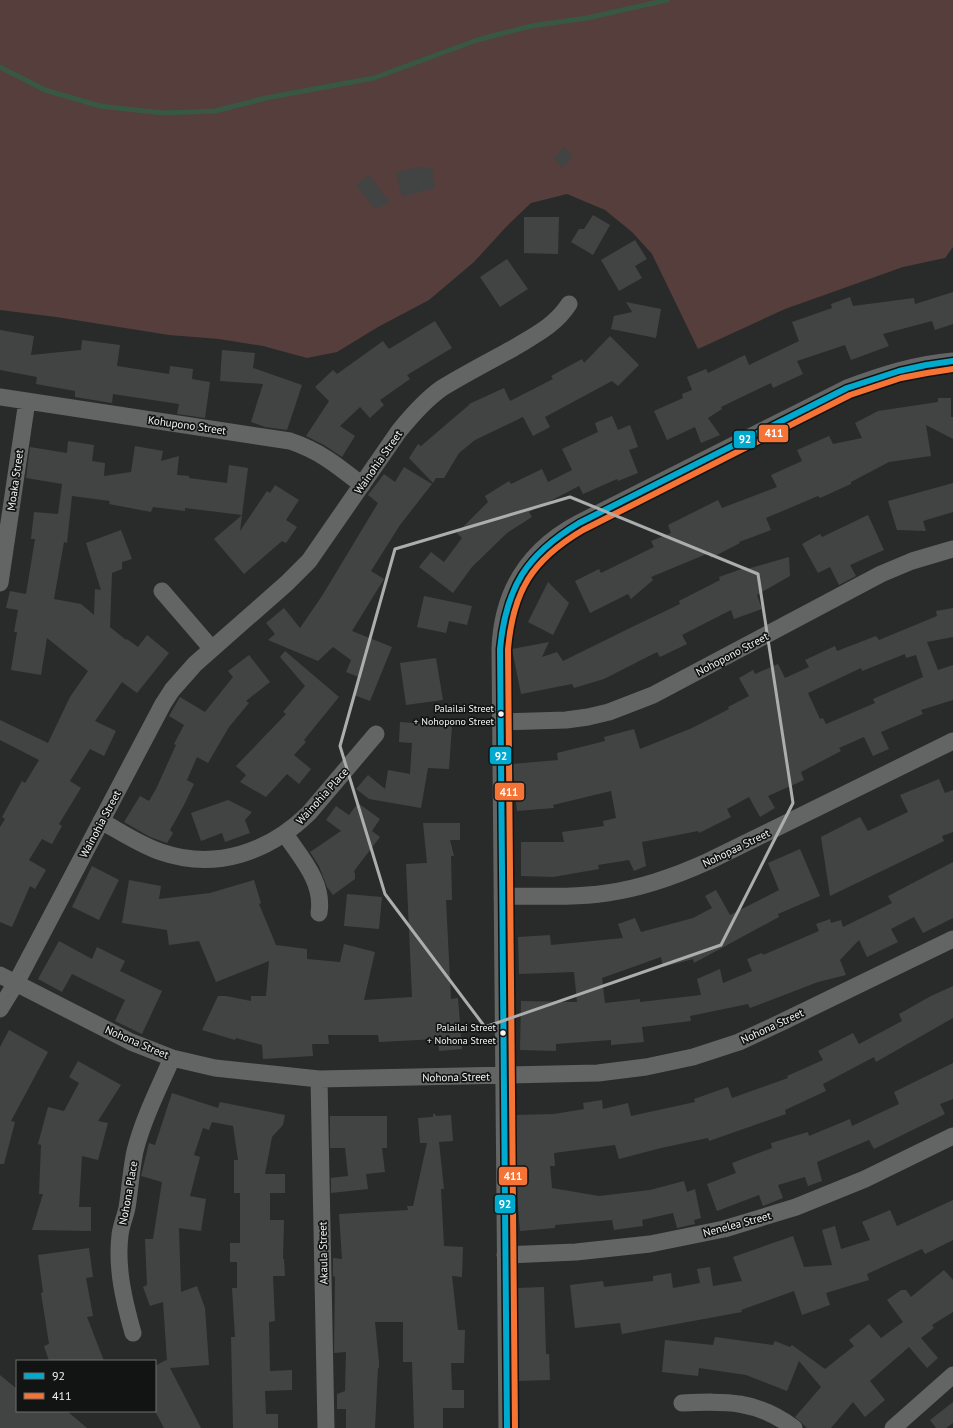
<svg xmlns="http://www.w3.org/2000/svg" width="953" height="1428" viewBox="0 0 953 1428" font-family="'PT Sans',sans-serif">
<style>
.green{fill:#553e3b}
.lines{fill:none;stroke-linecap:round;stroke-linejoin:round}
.stream{stroke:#385845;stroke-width:5}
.building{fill:#424443;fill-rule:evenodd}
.minor{stroke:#636564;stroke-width:17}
.bus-1-casing{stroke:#121413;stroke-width:9}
.bus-2-casing{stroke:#121413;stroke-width:9}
.bus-1{stroke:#00a9ce;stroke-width:6}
.bus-2{stroke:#f57335;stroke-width:6}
.marked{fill:none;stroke:#acaead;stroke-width:3;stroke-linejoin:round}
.bus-dot{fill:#f3f5f4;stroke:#121413;stroke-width:1.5}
.labels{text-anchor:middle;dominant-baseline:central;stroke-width:3.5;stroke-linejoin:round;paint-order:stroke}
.bus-label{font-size:10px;fill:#f3f5f4;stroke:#121413;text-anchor:end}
.street-label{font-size:11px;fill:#f3f5f4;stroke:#121413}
.line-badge{stroke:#121413;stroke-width:1.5}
.badge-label{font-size:11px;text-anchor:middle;font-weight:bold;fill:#fff}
</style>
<rect width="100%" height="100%" fill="#292b2a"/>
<!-- green -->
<path class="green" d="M0,0H953V247L945,258L903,267L785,309L698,349L652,254L632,232L605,210L567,194L531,203L506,227L474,262L429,300L378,327L337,352L307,358L263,346L219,339L169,335L56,317L0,310Z"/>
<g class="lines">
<!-- stream -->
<path class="stream" d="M0,67L45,90L100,106L162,113L215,111L266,98L374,78L477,40L531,26L587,18L667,0"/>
</g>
<!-- building -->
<path class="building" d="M564,147L573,157L562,168L553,158Z
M418,167L432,168L435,188L402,197L396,173Z
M369,175L390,202L375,209L356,185Z
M593,215L610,225L593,255L571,242L579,229H584Z
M524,217H559L558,254L524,253Z
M635,240L647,259L635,266L642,278L619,291L601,260Z
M507,259L528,289L500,307L480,277Z
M953,292V324L935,330L932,321L883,334L889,346L851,360L845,345L797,361L803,374L773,388L771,383L721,407L722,409L708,418L720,435L701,443L695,427L667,440L654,411L683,398L682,394L692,390L687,377L706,369L708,373L745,355L749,365L799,341L792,322L832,308L831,304L850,297L853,306L914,298L915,304Z
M626,302L661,309L656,338L611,329L614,316L632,312Z
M435,321L452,348L407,375L410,379L380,400L384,405L370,418L360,407L340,426L355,436L342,457L324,445L306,436L329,401L315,387L333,370L337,374L383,341L389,349Z
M0,330L34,336L31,355L81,350L82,340L120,345L117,366L169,374L170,366L193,369L192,379L210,382L205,418L177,414L179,404L113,394L112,403L75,397V391L36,384L37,377L0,370Z
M610,336L639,365L618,386L612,381L545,417L550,427L533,436L523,417L475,440L459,453L444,478H436L433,483L409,458L418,444L421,446L469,405V404L504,388L510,401L553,379L551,376L582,359L584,363Z
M222,350L255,353L253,368L302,385L287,430L265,427L251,422L263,384L220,381Z
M938,398H951V417H953V439L926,425L931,456L889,462L851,482V484L820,498L818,496L766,518L771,530L739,542L740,543L711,558L709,553L651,577L653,580L631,599L628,594L590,613L575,581L599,569L601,573L654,547L651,541L671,533L668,525L718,500L722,508L777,487L771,475L802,461L797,450L829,436L833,444L862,438L855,423L878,411L938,402Z
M612,416L618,430L630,425L638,447L629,450L638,473L618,481L617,479L583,494L579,486L529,512L532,517L507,533L472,567L453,593L419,567L431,552L444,562L462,538L457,533L488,502L485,496L509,481L511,484L542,469L548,482L572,470L562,449L598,432L595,423Z
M68,441L94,445L92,461L105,463L104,476L131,472L135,446L163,451L161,461L179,456L177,475L189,476V478L227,483L229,465L248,468L242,515L185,508V511L153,507L151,512L109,504L110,501L72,496L67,543L64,542L54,599L81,604L94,615L95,589L101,590L86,543L121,530L132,559L122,562V569L112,573L110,627L126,640L127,639L138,647L147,635L169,653L137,693L122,682L95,721L116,731L104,756L90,749L70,781L81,788L59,824L62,826L52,844L42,839L29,860L46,870L35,889L30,886L12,927L0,922V827L5,819L2,817L22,781L25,783L39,760L0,740V720L48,743L70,697L88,671L47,638L41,675L11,670L17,632H14L18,610L6,608L10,591L26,594L35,539H31L34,512L58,514L62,484L26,478L30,447L67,453Z
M404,467L432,484L400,525L371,571L384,579L352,631L392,647L370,701L354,695L361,678L346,672L351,660L333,647L318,661L268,640L275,634L266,623L284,608L300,628L322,596L378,503L368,495L384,474L395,482Z
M953,483V512L923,521L926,531L897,530L888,501Z
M275,485L299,500L286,520L297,527L286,543L282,541L244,574L214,539L242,515L240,531L267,491L270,493Z
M868,515L884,550L850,565L856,576L839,585L830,567L818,573L802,544L820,534L822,537Z
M789,557L790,576L757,595L762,609L734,619L731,610L682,635L687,644L660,657L657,652L604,679L574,688L572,684L521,694L512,649L549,642L542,657L557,652L563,661L632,627L680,604L679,601L720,580L719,577L747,567V569Z
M548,582L569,603L553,635L528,622Z
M424,596L472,606L467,625L449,621L446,633L417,627Z
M953,608V637L927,642L938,670L953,665V700L921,710L923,714L881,732L889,749L873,756L864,737L839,748L841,751L801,772L804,780L768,796L775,808L760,817L749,797L727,809L731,817L699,833L698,831L642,842L646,866L634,871L629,860L598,865L599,869L553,877L521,876V842H564L562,832L604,826L603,821L616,818L611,791L553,805L554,808L517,811L512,764L558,760L557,753L605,741L604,737L634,729L640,749L692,728L729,709L728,707L749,696L739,678L753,670L755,674L778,664L785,678L809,667L805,660L835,646L837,651L876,636L879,640L937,616L936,611ZM905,654L906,658L916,655L923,677L873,699L875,703L826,724L823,718L820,719L808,693L861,668L862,671Z
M285,651L339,697L304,740L306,742L294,755L311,769L299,784L287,774L266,797L240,782L246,775L236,766L286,714L283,712L305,686L280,657Z
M249,655L270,682L246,701L249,703L229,727L208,763L197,757L187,780L194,784L184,805L170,830L173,833L167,843L150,837L124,822L140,796L149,801L156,789L176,745L174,744L184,725L169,716L180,697L205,712L233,677L228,671Z
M436,658L443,700L406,705L400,663Z
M400,722L452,726L449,769L428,768L421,808L369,799L356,789L368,775L385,789L388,770L410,774L412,743L399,742Z
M939,779L945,793L953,790V832L942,836L944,841L830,896L821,837L860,817L868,831L908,812L900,795Z
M228,800L252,812L245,820L250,833L225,842L222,833L201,841L191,813Z
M358,803L380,819L372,831L380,837L354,871L355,874V879L333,895L327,887L319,866L310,852L341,831L326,820L336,806L349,815Z
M423,823H460V840H450L454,856H451L452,900H446L451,999L458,998L462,1049L439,1051L438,1039L379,1042L378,1035H328L329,1044H312L313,1056L263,1059L262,1045L236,1038L235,1040L202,1030L218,996H226L251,1001V996H266L269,961L216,982L199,941L169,945L167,930L122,923L129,880L161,886L159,899L210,893L254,880L261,903L259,904L276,945L307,949V959L340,962L344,944L375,952L364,1000L412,997L406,864L427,863Z
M800,849L820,896L778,914L779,917L694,963L693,959L663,967L661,957L602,978L605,1003L640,999V1002L701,995L697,979L720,969L723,983L752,971L747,959L762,953L763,955L819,931L816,924L830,919L831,923L841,920L843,927L892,903L888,896L953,862V918L923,933L914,917L891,929L898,942L867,957L859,940L840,960L846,975L818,982L750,1008L748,1004L690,1016L691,1021L642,1027L644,1042L611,1045V1040L556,1044V1051L520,1050L521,1001L577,1002L574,972L519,974L518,937L550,935L551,945L623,938L618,924L635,918L641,932L693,918L712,908L705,896L716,890L730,915L779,890L768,863Z
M92,866L119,880L99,920L72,907Z
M347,894L382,897L379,929L344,926Z
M59,941L92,959L97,947L125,961L120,971L162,991L142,1034L115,1021L125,1000L72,974L62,992L38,979Z
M953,986V1018L876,1062L874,1057L823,1084L826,1091L785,1110L786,1114L709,1141L708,1138L661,1148L619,1159L615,1145L554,1153L555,1166H550L552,1188L599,1196L650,1190L684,1181L687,1192L695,1189L701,1218L694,1220L695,1224L677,1228L673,1213L642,1220L643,1226L614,1230L612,1220L555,1225V1228L520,1231L515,1173L514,1149H516L515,1115L554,1114L584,1109L583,1103L602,1100L603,1109L628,1103L631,1116L695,1102L694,1099L728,1087L732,1098L788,1078L787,1076L823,1060L818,1051L853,1033L859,1044L902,1021L899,1014L931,996Z
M9,1030L48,1052L11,1121L15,1122L4,1164H0V1047Z
M78,1061L121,1085L98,1121L108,1123L98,1160L82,1156L79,1207H91V1231L32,1230L43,1194H39L41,1145L38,1144L48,1107L64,1111L79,1083L69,1077Z
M953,1063V1099L940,1104L945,1114L874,1149L869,1140L817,1162L822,1181L808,1186L805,1177L778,1185L783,1198L763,1206L759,1195L717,1211L707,1184L736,1173L732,1163L772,1148L771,1143L808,1132L809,1136L850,1119L852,1126L899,1104L894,1092Z
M172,1093L218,1108L220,1102L285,1115L283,1125L272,1137L265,1174H285V1193H270V1220H284L283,1259H284L285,1276H273L275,1321L269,1322L270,1371L292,1370V1390L265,1391L266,1414H278V1428H233L231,1337H235L232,1288H237V1262H230V1243H240V1193H234V1160H238L233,1126L212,1122L209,1130L203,1128L194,1155L200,1157L190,1196L206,1199L201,1231L179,1228L181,1292L197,1286L205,1308L209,1365L170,1368L201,1428H164L155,1411V1366L166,1360L167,1361L163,1302L150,1306L143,1287L147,1285L145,1239H153L162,1182L141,1176L149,1143L155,1145Z
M433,1114H435L436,1116L451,1115L453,1141L439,1142L444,1189H441L444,1246L463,1247L462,1277L452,1276L458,1330H465L464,1363H451L452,1390H464V1408H443V1428H414L412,1362H403V1322H375L379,1362V1368H378L375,1428H346V1409H337V1394L345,1391L346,1352L334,1353L335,1277L333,1276V1258L342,1259L339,1214L408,1210L407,1206H413L427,1143H420L418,1118L433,1117Z
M330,1116H387V1148H382L385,1172L366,1174L368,1189L331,1193V1178L348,1176L345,1148H330Z
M953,1200V1240L925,1254L922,1249L867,1274L869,1280L826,1293L830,1305L802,1315L794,1291L741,1310L742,1312L622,1334L620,1323L575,1328L570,1285L603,1281L604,1287L653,1281V1276L671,1273L673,1288L700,1283L697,1269L710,1267L713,1286L742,1281L733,1257L793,1236L804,1267L832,1265L822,1230L835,1226L841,1249L870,1240L862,1222L890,1210L897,1226Z
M89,1248L93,1277L86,1278L93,1316L87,1317L104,1361H49L44,1346L49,1344L41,1293L43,1292L38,1255Z
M944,1270L953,1280V1312L932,1325L934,1328L921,1338L938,1358L927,1368L909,1347L870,1381L885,1400L865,1417L853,1402L831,1428H807L795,1417L821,1387L799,1361L787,1391L746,1375L699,1368L698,1376L662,1372L665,1340L713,1345L715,1337L773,1345L775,1341L790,1347L792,1345L825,1369L854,1346L849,1340L869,1324L881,1338L903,1322L887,1300L901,1290H906L911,1297Z
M544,1287L546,1354H549L550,1380L517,1381L516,1355H518L516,1288Z
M0,1375L17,1389V1411H67L87,1428H0Z
M953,1402V1423L946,1428H936L930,1420Z"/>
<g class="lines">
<!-- minor -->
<path class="minor" d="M0,397L290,441C320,451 338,466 362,485
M0,583L27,401
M162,591L212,649
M500,722L566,720L588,717L609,712L653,695L881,574L912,561L953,549
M101,821C121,832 140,845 161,852C216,871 269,852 309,813L376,734
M285,834C301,858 324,882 319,913
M502,896C537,896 572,898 607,893C643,888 676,876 709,861L953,741
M0,975L131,1042L172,1058L215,1068L319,1079L598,1073L646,1067L693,1057L739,1042L782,1022L953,939
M0,1009L16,983L163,704L172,690L195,664L287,583L309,561L399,431C412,415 425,400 442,388C465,374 488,362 512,349C533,336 555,326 569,304
M319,1079L326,1428
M505,1255L576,1252L650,1244L724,1229L796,1207L865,1179L953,1136
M133,1333C124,1301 116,1268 120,1235C121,1226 125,1217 127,1208C130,1189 131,1170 135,1151C143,1119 159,1088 172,1058
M682,1403C726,1401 757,1400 794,1428
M507,1428L500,649C502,592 528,550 579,523L847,388C882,375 916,364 953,361
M893,1428L953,1375"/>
<!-- bus-1 casing -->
<g class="bus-1-casing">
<path id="bus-1" d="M507,1428L500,649C506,587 526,555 579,523L847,388L899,371L926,365L953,361"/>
</g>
<!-- bus-2 casing -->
<g class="bus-2-casing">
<path id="bus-2" d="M515,1428L508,649C513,591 532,560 583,530L850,395L901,378L927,373L953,369"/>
</g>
<!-- bus-1 -->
<use href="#bus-1" class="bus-1"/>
<!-- bus-2 -->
<use href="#bus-2" class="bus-2"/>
</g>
<!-- marked area -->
<path class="marked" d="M570,497L758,574L793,803L721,945L485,1027L385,894L340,746L395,549Z"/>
<!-- markers -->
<g class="bus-dot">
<circle cx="501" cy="714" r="3.5"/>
<circle cx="503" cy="1033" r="3.5"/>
</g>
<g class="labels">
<!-- bus labels -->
<g class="bus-label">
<text x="494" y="708">Palailai Street<tspan x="494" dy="13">+ Nohopono Street</tspan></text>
<text x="496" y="1027">Palailai Street<tspan x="496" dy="13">+ Nohona Street</tspan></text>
</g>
<!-- street labels -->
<g class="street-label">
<text transform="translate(187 425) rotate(8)">Kohupono Street</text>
<text transform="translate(378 462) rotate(-55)">Wainohia Street</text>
<text transform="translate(15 480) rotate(-82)">Moaka Street</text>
<text transform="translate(732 654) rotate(-28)">Nohopono Street</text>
<text transform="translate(322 796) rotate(-48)">Wainohia Place</text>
<text transform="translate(100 824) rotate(-62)">Wainohia Street</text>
<text transform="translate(736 848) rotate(-26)">Nohopaa Street</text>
<text transform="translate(772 1026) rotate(-25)">Nohona Street</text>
<text transform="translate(137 1042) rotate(23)">Nohona Street</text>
<text transform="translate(456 1077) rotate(-1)">Nohona Street</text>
<text transform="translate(128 1193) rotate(-80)">Nohona Place</text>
<text transform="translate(737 1224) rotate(-15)">Nenelea Street</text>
<text transform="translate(323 1253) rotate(-91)">Akaula Street</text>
</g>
</g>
<g class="line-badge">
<rect x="758" y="424" width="31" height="19" rx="4" fill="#f57335"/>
<rect x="733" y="430" width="23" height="19" rx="4" fill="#00a9ce"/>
<rect x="489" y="746" width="23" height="19" rx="4" fill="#00a9ce"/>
<rect x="494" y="782" width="31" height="19" rx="4" fill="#f57335"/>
<rect x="498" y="1166" width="30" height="20" rx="4" fill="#f57335"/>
<rect x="494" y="1194" width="22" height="20" rx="4" fill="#00a9ce"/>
</g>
<g class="badge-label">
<text x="774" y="437">411</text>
<text x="745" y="443">92</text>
<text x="501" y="760">92</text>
<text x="509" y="796">411</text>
<text x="513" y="1180">411</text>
<text x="505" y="1208">92</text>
</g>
<!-- legend -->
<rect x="16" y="1360" width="140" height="52" fill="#121413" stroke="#6c6e6d"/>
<rect x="24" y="1373" width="20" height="6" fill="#00a9ce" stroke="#6c6e6d"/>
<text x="52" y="1380" font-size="12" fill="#f3f5f4">92</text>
<rect x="24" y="1393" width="20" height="6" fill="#f57335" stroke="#6c6e6d"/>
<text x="52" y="1400" font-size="12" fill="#f3f5f4">411</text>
</svg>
